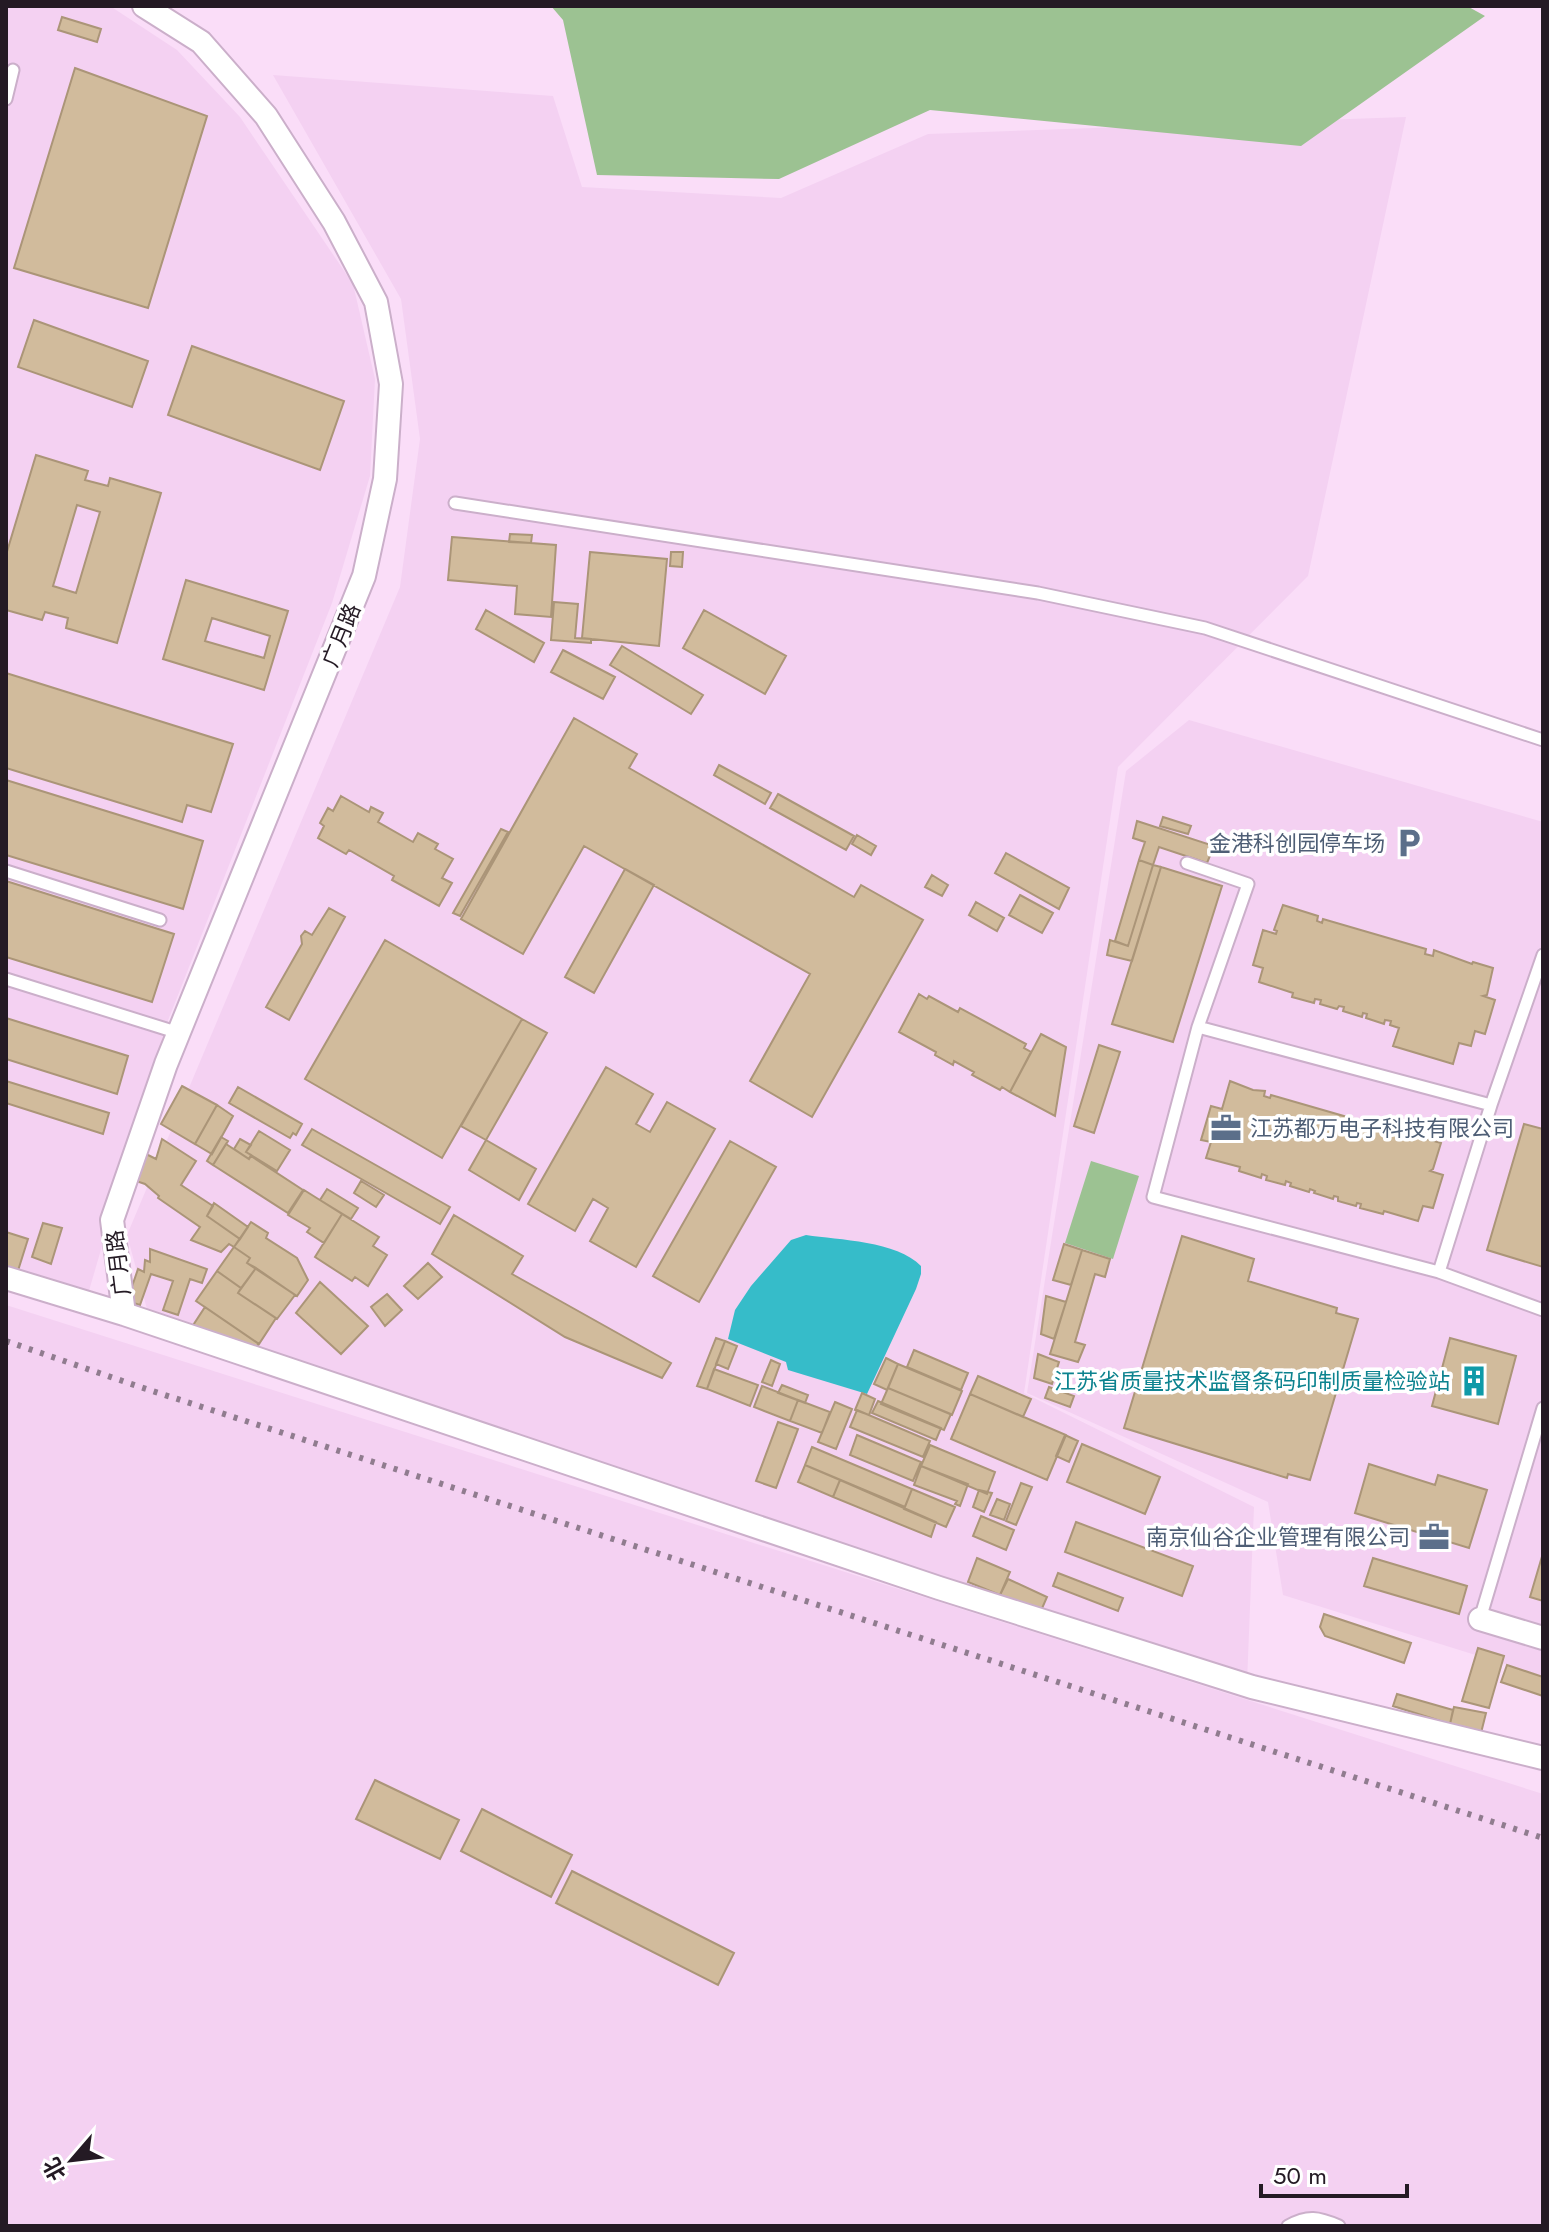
<svg xmlns="http://www.w3.org/2000/svg" width="1549" height="2232" viewBox="0 0 1549 2232" font-family="Jost,'Noto Sans SC',sans-serif">
<style>
.built{fill:#f4d1f2}
.green{fill:#9cc292}
.water{fill:#36bcc9}
.building{fill:#d1bb9c;stroke:#ab9578;stroke-width:2;fill-rule:evenodd}
.lines{fill:none;stroke-linecap:round;stroke-linejoin:round}
.service-casing{stroke:#cbafca;stroke-width:15}
.minor-casing{stroke:#cbafca;stroke-width:26}
.service{stroke:#fff;stroke-width:11}
.minor{stroke:#fff;stroke-width:22}
.rail{stroke:#907c8f;stroke-width:6;stroke-dasharray:4 8;stroke-linecap:butt}
.labels{text-anchor:middle;dominant-baseline:central;stroke-width:7;stroke-linejoin:round;paint-order:stroke}
.street-label{font-size:22px;fill:#241a24;stroke:#fff}
.service-label{font-size:22px;fill:#4e5e75;stroke:#fff;text-anchor:end}
.culture-label{font-size:22px;fill:#0d838f;stroke:#fff;text-anchor:end}
</style>
<rect width="100%" height="100%" fill="#faddf8"/>
<!-- built -->
<path class="built" d="M6,6H110L177,50L240,117L353,284L375,379L370,476L332,603L167,1023L86,1301L6,1275Z
M273,75L553,96L582,187L781,198L928,134L1406,117L1308,576L1118,767L1024,1393L1254,1507L1247,1683L567,1462L147,1309L127,1235L400,587L420,439L401,299Z
M1189,720L1543,822V1676L1283,1595L1268,1502L1027,1393L1126,771Z
M6,1305L1543,1794V2226H6Z"/>
<!-- green -->
<path class="green" d="M551,6H1467L1485,16L1301,146L930,110L779,179L597,175L563,20Z
M1091,1161L1139,1176L1113,1259L1065,1243Z"/>
<!-- water -->
<path class="water" d="M806,1235C839,1240 897,1241 921,1266V1274L916,1289L867,1394L788,1370L786,1362L728,1339L735,1310L751,1286L791,1240Z"/>
<!-- building -->
<path class="building" d="M62,17L101,29L97,42L58,30Z
M75,68L207,116L148,308L14,268Z
M34,320L148,361L132,407L18,367Z
M192,346L344,401L320,470L168,415Z
M36,455L88,471L85,480L108,486L110,478L161,493L117,643L66,628L68,618L45,612L42,620L6,610V555ZM77,505L100,512L76,593L53,586Z
M510,534L532,535L531,543L509,542Z
M452,537L556,545L551,617L515,614L517,586L448,580Z
M590,552L667,559L659,646L582,638Z
M671,552H683L682,567L670,566Z
M186,580L288,611L264,690L163,659ZM212,618L270,636L264,658L205,641Z
M554,602L578,604L575,638L591,639V643L551,640Z
M486,610L544,643L534,662L476,629Z
M704,610L786,656L765,694L683,648Z
M622,646L703,695L691,714L610,665Z
M563,650L615,677L603,699L551,672Z
M6,673L233,744L211,812L187,805L182,822L6,768Z
M574,718L637,754L629,768L854,897L861,885L923,920L812,1117L750,1081L810,974L584,846L523,954L461,919Z
M719,765L771,793L765,804L714,775Z
M6,780L203,841L183,909L6,855Z
M778,794L854,836L846,850L770,808Z
M341,796L369,812L371,807L383,813L378,822L413,842L418,833L438,844L435,849L453,859L442,878L452,883L439,906L392,880L394,876L349,850L346,854L318,838L324,826L320,823L328,808L333,811Z
M1163,817L1191,826L1188,834L1160,826Z
M1137,821L1214,846L1207,863L1159,847L1153,865L1139,860L1145,842L1133,838Z
M501,829L508,832L460,916L453,913Z
M857,835L876,846L871,855L852,844Z
M1006,853L1069,888L1059,909L995,873Z
M1139,860L1153,865L1128,946L1115,941Z
M1153,865L1161,867L1132,961L1107,955L1110,940L1128,946Z
M1161,867L1222,886L1173,1042L1112,1024Z
M625,869L654,885L594,993L565,977Z
M932,875L948,885L942,896L925,887Z
M6,881L174,934L152,1002L6,957Z
M1020,895L1053,913L1042,933L1009,915Z
M976,902L1004,918L997,931L969,915Z
M1283,905L1318,916L1317,921L1322,923L1323,919L1426,949L1425,954L1433,956L1434,950L1472,964L1473,962L1493,968L1487,995L1483,996L1495,1000L1485,1034L1475,1031L1471,1046L1459,1043L1453,1064L1393,1046L1399,1028L1390,1025L1391,1021L1385,1020L1384,1024L1366,1018L1367,1014L1363,1013L1362,1017L1343,1011L1344,1007L1339,1006L1337,1009L1320,1004L1321,1000L1315,999L1314,1003L1292,997L1293,993L1259,982L1263,968L1253,965L1263,930L1276,934L1277,931L1274,930Z
M329,908L345,917L289,1020L266,1007L302,944L301,936L305,931L312,935Z
M385,940L522,1019L442,1158L305,1079Z
M919,994L927,999L929,996L958,1012L960,1008L1026,1044L1024,1048L1031,1052L1010,1092L1002,1087L1000,1090L972,1075L974,1072L954,1061L953,1065L935,1055L936,1052L899,1032Z
M6,1018L128,1056L117,1094L6,1059Z
M522,1019L547,1033L486,1140L461,1126Z
M1041,1034L1066,1047L1055,1116L1010,1092Z
M1099,1045L1120,1052L1094,1133L1074,1126Z
M606,1067L653,1094L636,1124L650,1132L667,1102L715,1129L636,1267L590,1241L608,1208L593,1199L575,1231L528,1204Z
M6,1081L109,1113L103,1134L6,1103Z
M1230,1081L1253,1090L1265,1091L1264,1096L1270,1098L1271,1095L1375,1125L1374,1128L1380,1130L1381,1126L1441,1143L1433,1169L1430,1171L1443,1175L1433,1208L1423,1206L1418,1221L1384,1211L1383,1214L1360,1208L1361,1204L1357,1203L1356,1206L1338,1201V1197L1334,1196L1333,1199L1314,1193L1315,1191L1310,1189L1309,1192L1290,1186L1291,1183L1286,1181L1285,1185L1266,1180L1267,1176L1262,1174L1261,1178L1239,1171L1240,1167L1206,1158L1211,1142L1201,1140L1211,1106L1222,1109Z
M182,1086L217,1105L195,1144L161,1124Z
M238,1087L302,1124L296,1135L293,1133L290,1138L229,1103Z
M217,1105L233,1116L212,1154L195,1144Z
M1524,1124L1543,1129V1267L1487,1250Z
M312,1129L450,1207L440,1224L302,1145Z
M259,1131L290,1150L277,1171L246,1152Z
M221,1137L228,1141L213,1165L207,1161Z
M162,1139L196,1161L181,1185L213,1206L207,1216L240,1239L234,1247L229,1244L221,1252L191,1240L200,1227L158,1198L159,1196L145,1184L133,1180L144,1153L156,1159Z
M240,1139L251,1145L246,1152L251,1155L249,1159L234,1149Z
M486,1140L536,1169L519,1200L469,1170Z
M730,1141L776,1167L699,1302L653,1276Z
M226,1144L249,1159L251,1156L303,1190L288,1213L213,1165Z
M361,1181L384,1195L376,1207L354,1193Z
M327,1189L358,1208L351,1219L320,1200Z
M304,1190L342,1214L324,1243L307,1232L310,1228L288,1215Z
M214,1203L248,1227L240,1239L207,1216Z
M342,1214L379,1237L373,1246L387,1255L368,1286L355,1277L352,1281L315,1257Z
M454,1215L523,1256L512,1274L671,1363L662,1378L565,1337L432,1254Z
M251,1222L268,1233L266,1238L297,1258L308,1280L297,1296L247,1263L250,1258L234,1247Z
M43,1223L62,1228L51,1264L32,1257Z
M6,1232L28,1239L16,1277L6,1274Z
M1182,1236L1254,1259L1248,1281L1337,1308L1336,1313L1358,1319L1310,1480L1288,1474L1287,1478L1124,1428Z
M1064,1244L1082,1250L1071,1285L1053,1280Z
M234,1247L250,1258L247,1263L256,1268L241,1288L217,1271Z
M150,1249L207,1269L202,1283L190,1279L178,1315L163,1310L173,1281L151,1274L140,1305L127,1301L138,1269L144,1272L145,1260L150,1262Z
M1082,1250L1110,1259L1105,1277L1095,1274L1075,1342L1085,1345L1078,1362L1050,1354Z
M428,1263L442,1277L418,1299L404,1286Z
M256,1268L295,1295L277,1319L238,1293Z
M217,1271L241,1288L238,1293L276,1318L259,1344L196,1301Z
M320,1282L368,1326L341,1354L296,1313Z
M387,1294L402,1310L385,1326L371,1307Z
M1046,1296L1066,1302L1054,1339L1041,1334Z
M205,1307L259,1344L248,1355L188,1333Z
M716,1338L725,1341L707,1389L697,1386Z
M1450,1338L1516,1356L1498,1424L1432,1406Z
M725,1341L737,1346L728,1369L716,1364Z
M914,1350L968,1373L961,1390L907,1367Z
M1038,1354L1059,1362L1052,1384L1034,1378Z
M886,1358L898,1364L887,1390L874,1384Z
M771,1360L780,1364L772,1386L762,1382Z
M898,1364L962,1391L952,1415L888,1388Z
M714,1369L758,1385L750,1406L707,1389Z
M978,1376L1031,1399L1023,1417L970,1394Z
M782,1385L808,1395L805,1403L778,1393Z
M762,1386L798,1400L790,1421L754,1407Z
M1049,1387L1074,1396L1070,1407L1045,1398Z
M888,1388L951,1414L944,1430L881,1404Z
M862,1393L875,1399L869,1415L855,1410Z
M970,1394L1066,1435L1047,1480L951,1439Z
M798,1400L830,1412L822,1433L790,1421Z
M878,1401L941,1428L936,1440L872,1413Z
M835,1402L852,1409L836,1449L818,1442Z
M857,1410L930,1441L923,1457L850,1427Z
M778,1422L798,1429L776,1488L756,1481Z
M857,1435L921,1462L913,1481L850,1455Z
M1065,1435L1078,1441L1069,1462L1056,1456Z
M1082,1444L1160,1477L1145,1514L1067,1482Z
M930,1445L995,1472L987,1494L921,1466Z
M812,1447L912,1489L905,1507L805,1465Z
M1369,1464L1435,1485L1438,1475L1487,1490L1469,1548L1355,1513Z
M805,1465L840,1480L833,1497L798,1482Z
M921,1466L968,1484L960,1506L955,1504L957,1501L914,1485Z
M840,1480L936,1522L931,1537L833,1497Z
M1021,1483L1032,1487L1016,1525L1006,1521Z
M912,1489L955,1507L946,1527L904,1509Z
M979,1490L992,1493L984,1512L973,1507Z
M997,1499L1010,1504L1004,1520L990,1515Z
M981,1516L1014,1530L1006,1550L973,1536Z
M1076,1522L1193,1566L1182,1596L1065,1552Z
M1543,1553V1601L1530,1597Z
M977,1558L1010,1572L1000,1595L968,1582Z
M1373,1558L1467,1586L1459,1614L1364,1586Z
M1058,1573L1123,1598L1118,1611L1053,1586Z
M1008,1579L1047,1597L1040,1613L1000,1595Z
M1324,1614L1411,1643L1404,1663L1325,1636L1320,1627Z
M1478,1648L1504,1656L1489,1708L1462,1701Z
M1507,1665L1543,1677V1696L1501,1682Z
M1397,1694L1453,1710L1450,1724L1393,1706Z
M1454,1707L1486,1713L1481,1733L1450,1724Z
M375,1780L459,1820L440,1859L356,1819Z
M482,1809L572,1855L551,1897L461,1851Z
M572,1871L734,1953L718,1985L556,1903Z"/>
<g class="lines">
<!-- service casing -->
<g class="service-casing">
<path id="service" d="M6,99L13,70
M455,503L1038,593L1205,628L1543,740
M1187,863L1248,884L1198,1027L1153,1197L1439,1272L1543,1310
M6,871L160,920
M6,979L179,1033
M1198,1027L1491,1105
M1439,1272L1491,1105L1543,955
M1480,1619L1543,1408
M1288,2226C1308,2215 1318,2217 1339,2226"/>
</g>
<!-- minor casing -->
<g class="minor-casing">
<path id="minor" d="M6,1278L124,1314L939,1588L1252,1687L1543,1758
M124,1314L112,1220L166,1064L364,576L385,479L391,384L376,302L334,222L266,116L201,42L144,6
M1480,1619L1543,1638"/>
</g>
<!-- service -->
<use href="#service" class="service"/>
<!-- minor -->
<use href="#minor" class="minor"/>
<!-- rail -->
<path class="rail" d="M6,1341L140,1387L1543,1838"/>
</g>
<!-- icons -->
<defs>
<g id="parking-bare" transform="scale(2.4)"><path d="M-3.5-5.5H1a3.5 3.5 0 0 1 0 7H-1V5.5H-3.5ZM-1-3.4V-.6H.8a1.4 1.4 0 0 0 0-2.8Z" fill="#5c6f8a" stroke="#fff" stroke-width="2.5" paint-order="stroke"/></g>
<g id="office-bare" transform="scale(2.4)"><path d="M-6-3h4V-5.5h4V-3h4V5H-6ZM-1-4.5V-3h2v-1.5ZM-6 0V1H6V0Z" fill="#5c6f8a" stroke="#fff" stroke-width="2.5" paint-order="stroke"/></g>
<g id="building-bare" transform="scale(2.4)"><path d="M-4-6H4V6H1V3H-1V6H-4ZM-2.5-4.3h1.7v1.8h-1.7ZM.8-4.3h1.7v1.8H.8ZM-2.5-1h1.7V.8h-1.7ZM.8-1h1.7V.8H.8Z" fill="#0f9aa8" stroke="#fff" stroke-width="2.5" paint-order="stroke"/></g>
</defs>
<g fill-rule="evenodd">
<use href="#parking-bare" x="1409" y="843"/>
<use href="#office-bare" x="1226" y="1128"/>
<use href="#building-bare" x="1474" y="1381"/>
<use href="#office-bare" x="1434" y="1537"/>
</g>
<g class="labels">
<!-- street labels -->
<g class="street-label">
<text transform="translate(341 635) rotate(-68)">广月路</text>
<text transform="translate(118 1263) rotate(-97)">广月路</text>
</g>
<!-- service labels -->
<g class="service-label">
<text x="1385" y="843">金港科创园停车场</text>
<text x="1250" y="1128" text-anchor="start">江苏都万电子科技有限公司</text>
<text x="1410" y="1537">南京仙谷企业管理有限公司</text>
</g>
<!-- culture labels -->
<g class="culture-label">
<text x="1450" y="1381">江苏省质量技术监督条码印制质量检验站</text>
</g>
</g>
<!-- border -->
<rect width="1549" height="2232" fill="none" stroke="#241a24" stroke-width="16"/>
<!-- north arrow -->
<g transform="translate(72 2160) rotate(242)" stroke="#ffffff" stroke-width="6" paint-order="stroke">
<path d="M0-6L14 30L0 20L-14 30Z" fill="#241a24"/>
<text y="-12" font-size="22" font-weight="bold" text-anchor="middle" fill="#241a24">北</text>
</g>
<!-- scale -->
<path d="M1261 2184v12h146v-12" fill="none" stroke="#241a24" stroke-width="4"/>
<text x="1273" y="2184" font-size="24" fill="#241a24" stroke="#ffffff" stroke-width="6" paint-order="stroke">50 m</text>
</svg>
